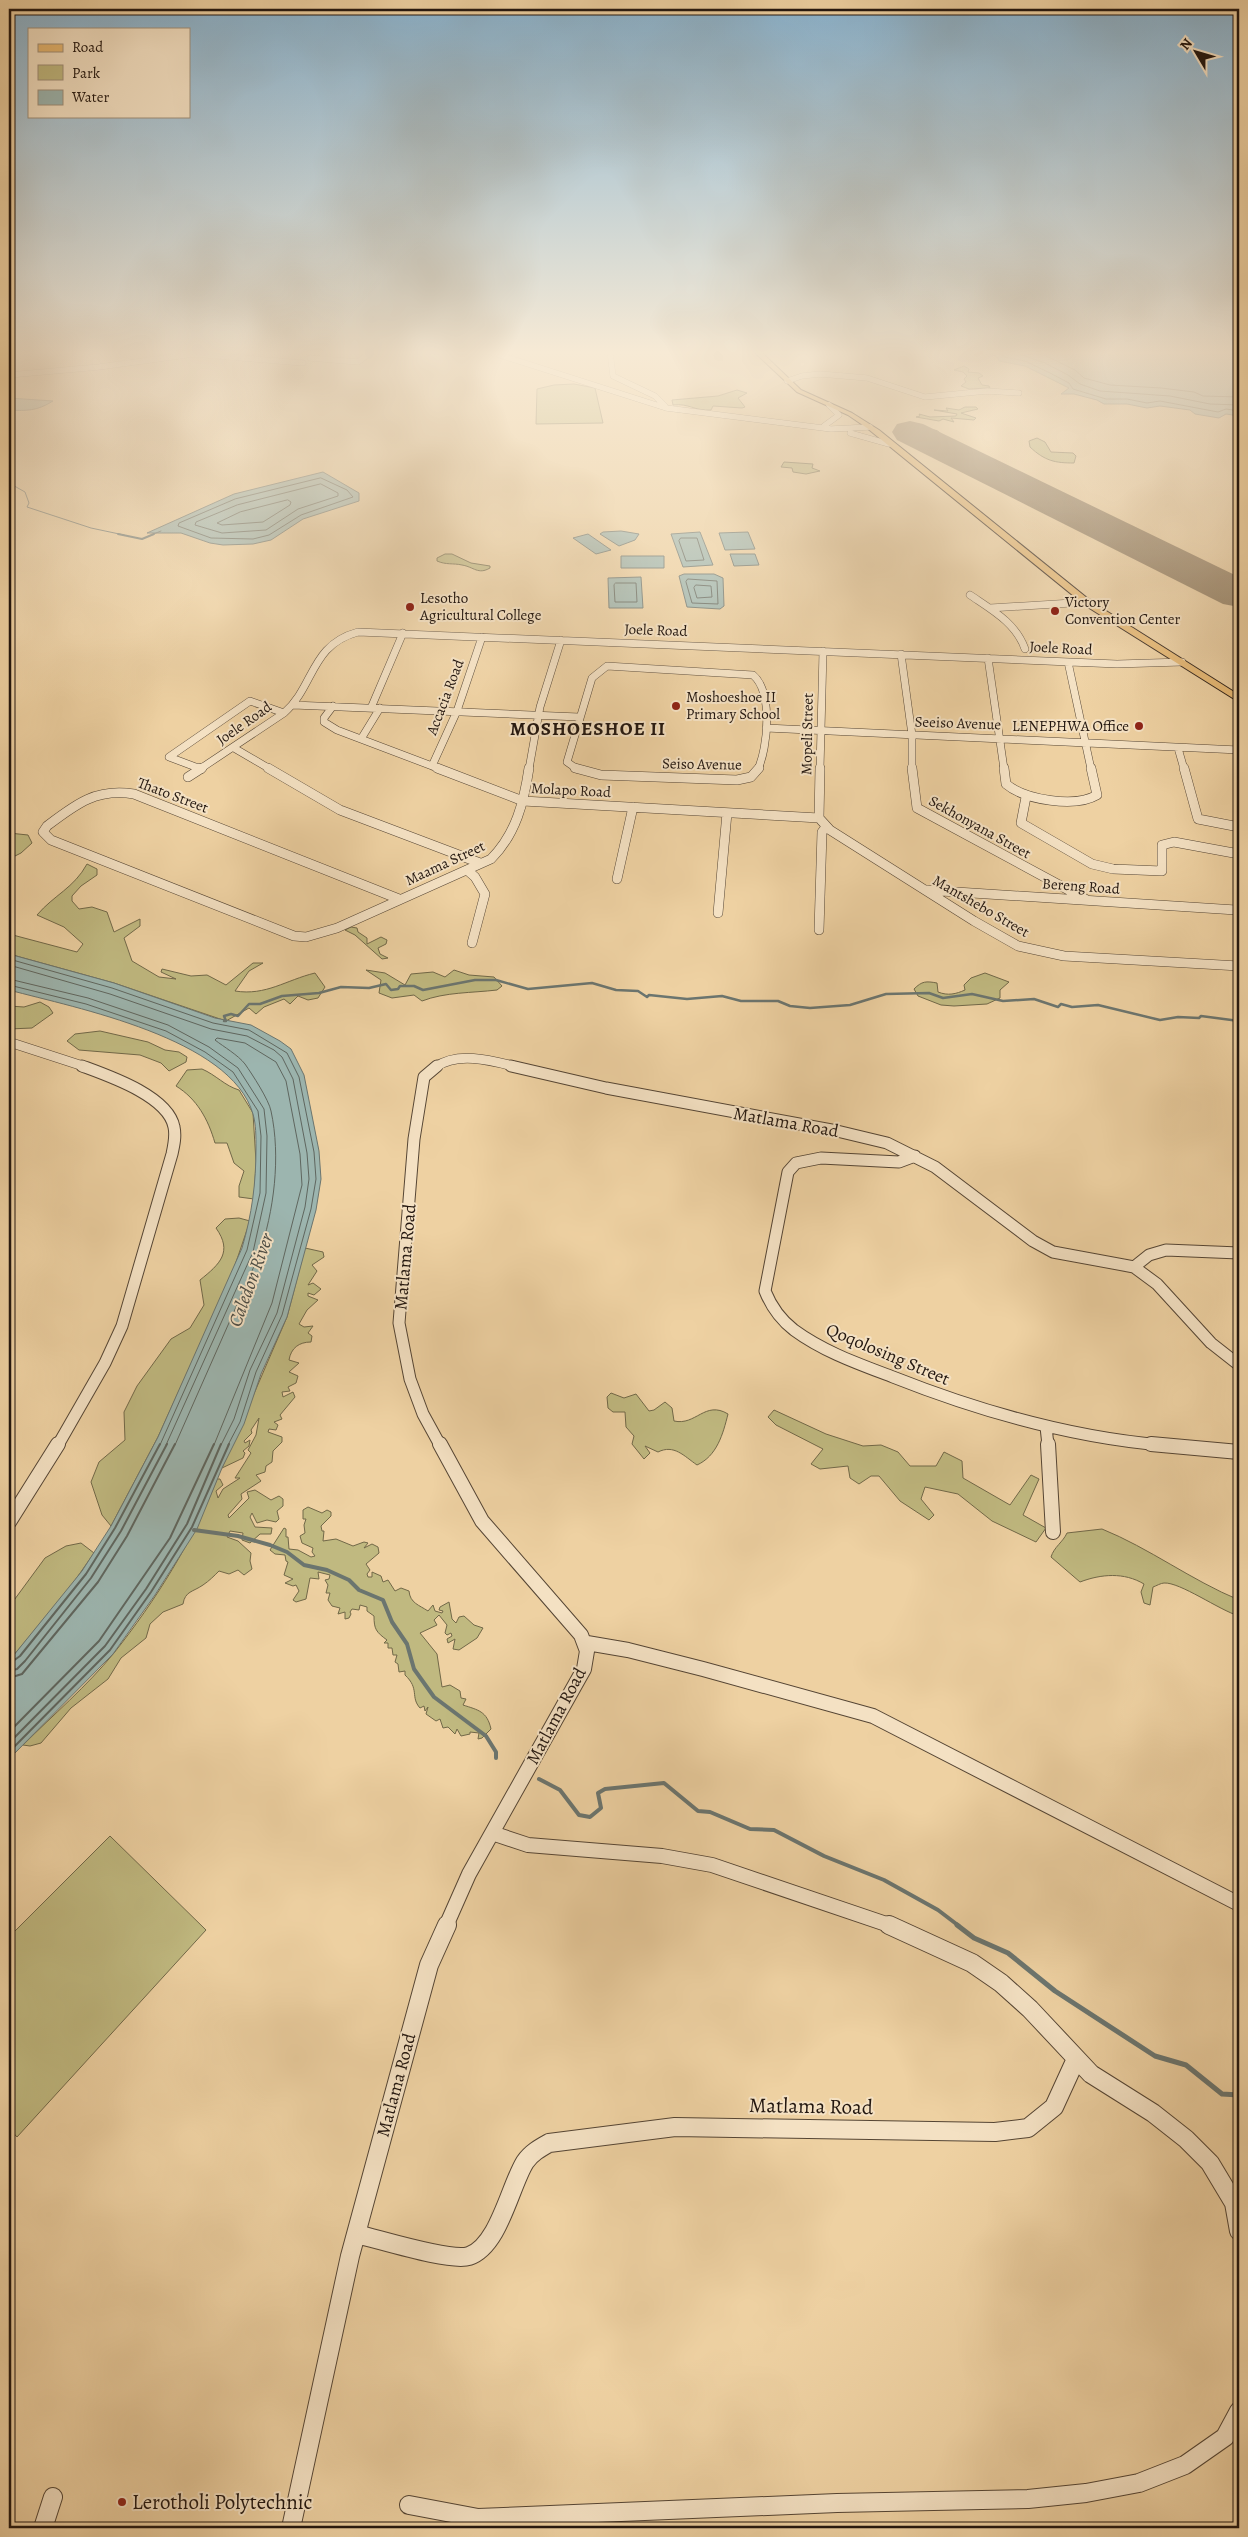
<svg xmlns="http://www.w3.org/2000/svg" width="1248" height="2537" viewBox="0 0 1248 2537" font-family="Alegreya,serif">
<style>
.green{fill:#c0b980;stroke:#716848}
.water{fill:#9cb5af;stroke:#6b756f}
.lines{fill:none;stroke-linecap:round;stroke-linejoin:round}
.shore-far1{stroke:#5f665f;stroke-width:1}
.shore{stroke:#5f665f;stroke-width:2}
.stream-far4{stroke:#6b756f;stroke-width:1}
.stream-far3{stroke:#6b756f;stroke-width:2}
.stream-far2{stroke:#6b756f;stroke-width:2.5}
.stream-far1{stroke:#6b756f;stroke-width:4}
.stream{stroke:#6b756f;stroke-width:5}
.taxiway{fill:#887458;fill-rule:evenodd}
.runway{fill:#887458;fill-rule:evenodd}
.minor-far5-casing{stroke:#554534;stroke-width:6}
.minor-far4-casing{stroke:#554534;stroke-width:8}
.minor-far3-casing{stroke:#554534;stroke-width:10}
.minor-far2-casing{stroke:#554534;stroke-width:13}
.minor-far1-casing{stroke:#554534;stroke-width:16}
.minor-casing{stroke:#554534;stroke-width:20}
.major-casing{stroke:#22160f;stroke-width:2}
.minor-far5{stroke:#f4e1c3;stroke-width:5.5}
.minor-far4{stroke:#f4e1c3;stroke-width:7}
.minor-far3{stroke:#f4e1c3;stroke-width:9}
.minor-far2{stroke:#f4e1c3;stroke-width:11}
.minor-far1{stroke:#f4e1c3;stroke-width:14}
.minor{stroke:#f4e1c3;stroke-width:18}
.major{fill:#e7b871;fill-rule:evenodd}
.poi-dot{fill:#8f2418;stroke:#f4e1c3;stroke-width:2}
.labels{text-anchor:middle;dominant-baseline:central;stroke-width:4;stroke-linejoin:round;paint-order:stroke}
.far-poi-label{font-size:15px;fill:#22160f;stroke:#f4e1c3;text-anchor:start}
.far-street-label{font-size:15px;fill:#22160f;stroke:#f4e1c3}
.street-label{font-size:18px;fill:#22160f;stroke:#f4e1c3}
.far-district-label{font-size:19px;font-weight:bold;letter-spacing:1px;fill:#22160f;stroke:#f4e1c3}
.water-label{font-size:19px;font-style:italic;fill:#4d4e47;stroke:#f4e1c3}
.near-street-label{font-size:21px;fill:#22160f;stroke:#f4e1c3}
.near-poi-label{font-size:21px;fill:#22160f;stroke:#f4e1c3;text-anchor:start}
</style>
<rect width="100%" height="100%" fill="#eed1a2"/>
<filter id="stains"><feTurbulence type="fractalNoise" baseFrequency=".004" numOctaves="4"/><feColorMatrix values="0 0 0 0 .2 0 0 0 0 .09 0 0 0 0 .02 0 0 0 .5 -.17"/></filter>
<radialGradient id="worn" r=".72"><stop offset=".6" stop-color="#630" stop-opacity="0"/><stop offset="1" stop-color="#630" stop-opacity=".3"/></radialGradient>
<!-- green -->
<path class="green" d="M964,366L969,369L968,372L979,373L983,376L978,378L982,385L989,386L990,388L969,389L961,386L966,382L964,379L967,376L963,372L954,370Z
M574,384L595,388L603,423L536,424L537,389L554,385Z
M737,390L747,393L738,398L745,407L742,408L713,406L711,410C694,411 689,403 673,405L672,400L718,396Z
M965,407H976L978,409L961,413L976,418L974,420L951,418L954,422L943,419L939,421L916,417L920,416L919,414L930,417L956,416L957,414L934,410L948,411L946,408L959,410Z
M1037,438L1045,442L1051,452L1073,453L1076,456L1074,463C1055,463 1045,461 1030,447L1029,441Z
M784,462L813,464L812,468L820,471L806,474L793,472L792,468L781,467Z
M445,554H452L471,563L490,566V568C478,575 474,567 462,565C453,563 446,565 437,561V558Z
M9,833L28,835L32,843L21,853L9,859Z
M87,864L97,869V875L81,886L72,896V901L79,909L92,907L107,912L114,932L140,919V926L124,938L132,961L159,977L176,979L161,972L162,969L191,976L207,975L226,985L253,963H263L249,971L235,991C266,996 286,980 315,973L325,987L318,998L308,1000L298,996L290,1004L284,999L264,1007L256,1014L249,1008L226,1021L114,983L9,954V934L77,952L83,944L64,927L37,915C54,895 74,888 87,864Z
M351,927L357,928L358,932L367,938V944L381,937L387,940L386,944L378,948L380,954L388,958L382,959L355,935L345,930Z
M366,970L385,973L405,985L411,974L433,972L445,977L454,970L469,975L494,977L502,986L497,990C472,993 445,992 422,1001L414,995L392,998L379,993L381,980Z
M985,973L1009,982L1000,990V998L987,1004L954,1006L941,1005L918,996L914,989C922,981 926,981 937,983L938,992C948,996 956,994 965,990L964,985L971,978Z
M40,1002L49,1007L53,1013L32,1028L9,1029V1006L24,1007Z
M100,1031L148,1042L165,1050L179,1052L187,1057L186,1062L169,1071L161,1063L140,1055L79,1050L67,1041L75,1034Z
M202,1069C216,1075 225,1086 239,1090L253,1113L256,1162L254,1199L239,1197V1186L244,1171L234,1163L227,1143H215C208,1119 197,1099 176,1086L187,1070Z
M239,1218L250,1221L232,1274L158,1437L111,1526L102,1515L91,1482L99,1462L125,1440L124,1412L137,1386L171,1339L190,1328L204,1305L200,1280C220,1264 233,1252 216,1228L225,1219Z
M305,1248L323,1252L324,1257L312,1265L317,1271L308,1285L313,1283L321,1289L314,1295L308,1293V1296L318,1300L307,1310L299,1324L304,1327L313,1326L308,1333L312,1336L311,1342C299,1342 291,1348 289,1360L299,1363L289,1372L298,1376L296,1383L288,1387L290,1391L282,1392L283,1397L293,1392L295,1397L280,1415L282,1419L274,1422L278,1425L276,1430L269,1429L268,1432L282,1437V1442L273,1451L272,1462L266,1466L265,1472L256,1475L261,1481L241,1494L242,1499L228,1515L229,1518L249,1498L247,1492L255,1490L271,1500L279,1496L283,1499V1506L277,1511L279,1519L276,1522L267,1520L257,1523L252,1513L250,1517L255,1527L272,1528L271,1534H260L250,1543L242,1540L243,1533L230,1531L227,1537L238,1541L251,1553L250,1561L252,1569L244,1575L238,1570L229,1574L219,1571C214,1576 209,1581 203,1585C193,1592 185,1591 183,1604L163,1612L150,1624L146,1638L121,1658L108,1679L71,1708L41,1743L30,1746L23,1745C53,1715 87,1686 114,1653C156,1600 193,1541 217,1479H220L223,1485L216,1491L218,1498L223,1489L240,1478H235L251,1453L248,1450L256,1435L259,1418L251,1430L252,1433L244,1441L245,1443L250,1440L249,1446L243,1451L245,1453L243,1458L222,1468L287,1317Z
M611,1393L624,1398L636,1394L649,1411L654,1410L665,1402L672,1408L674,1421C696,1426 705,1400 728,1414C723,1434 717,1456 697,1465C684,1456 674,1444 658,1452L645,1446L650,1453L644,1459L632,1444L634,1436L626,1427L625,1412H613L608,1408L607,1397Z
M774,1410L826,1434L863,1446L881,1445L898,1452L910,1466H936L944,1452L962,1461L963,1478L1010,1505L1031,1475L1039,1479L1023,1515L1046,1528L1036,1542L992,1521L958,1494L925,1487L921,1499L934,1515L929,1520L900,1501L879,1476H871L859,1484L850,1478L848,1466L820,1469L811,1464L823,1449L776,1425L768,1417Z
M308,1507L322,1513L327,1510L331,1512V1516L321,1526L322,1531H324L323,1541L336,1539L353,1546L364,1542L368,1543L364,1548L372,1544L378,1547L379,1553L366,1564L370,1570L367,1574L368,1577H372V1572L381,1576L383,1582L388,1580L395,1591L401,1588L409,1591C410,1603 419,1605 428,1611L433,1605L435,1611L442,1613L443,1611L439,1610L440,1607L449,1602L452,1619L456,1623L459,1617L464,1616L474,1625L483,1628L477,1638L459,1650L453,1649L455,1639L448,1643L447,1639L452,1636L451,1633L447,1635L445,1633L447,1625L439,1615L434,1620L437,1625L420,1633L437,1654L442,1687L450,1685L460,1691L461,1698L466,1699L463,1705C478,1710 487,1711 491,1729L482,1738L478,1739L479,1733L470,1732V1734L461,1736L457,1729L455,1734L448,1727L443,1728L440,1719L436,1721L426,1714L428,1707L425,1711L424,1706L420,1708C410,1697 420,1689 405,1675V1671L399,1672L398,1664L395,1662L397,1655H393L392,1648H388V1643H384L387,1640C376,1632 374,1629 374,1616L367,1611V1607L360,1605L359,1610L352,1609L350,1612L351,1614L349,1618L345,1619V1612L338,1614L340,1608L332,1606L328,1600L330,1593H326L328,1585L325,1580L329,1579L330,1575L318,1572L319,1579L310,1578L306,1599L296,1602L293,1600L299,1591L296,1585L293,1586L285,1583L293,1579L284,1575L288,1562L286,1561L285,1555L275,1554L270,1550L284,1528L286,1529V1537H288L289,1549L298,1550L311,1557L315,1556L312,1552L313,1548L302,1543L300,1536L305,1533L304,1525L306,1519H303V1510Z
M1102,1529C1149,1548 1191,1580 1239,1600V1616C1219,1610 1180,1582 1164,1583C1161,1583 1156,1586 1153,1587L1150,1605L1144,1603L1141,1592L1144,1584C1124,1572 1101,1574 1080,1582L1051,1557C1054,1547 1063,1542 1067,1533Z
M81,1543L94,1553L69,1589L9,1661V1607L45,1558L66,1546Z
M110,1836L206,1930L17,2137L9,2128V1937Z"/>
<!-- water -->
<path class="water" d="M985,350H1239V416L1226,414L1219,418L1195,414L1190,410L1160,406L1147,408L1127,404H1104L1097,400L1074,394H1061L1069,388L1025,366L999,361L998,358Z
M9,398L53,401C37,411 27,411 9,410Z
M323,472L359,493V501L303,519L271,540L253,544L223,545L210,543L181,533H147L234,494Z
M621,531L639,534L635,540L619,546L600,534L603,532Z
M700,532L713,565L683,567L671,534Z
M748,532L755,549L725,550L719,533Z
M588,534L611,550L596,554L573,538Z
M730,554H755L759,565L734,566Z
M621,556H664V568H621Z
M684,574H714L723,578L724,606L720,609L687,607L679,576Z
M641,577L643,608H609L608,578Z
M9,954L114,983L215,1018L251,1025L280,1041L291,1049L304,1075L319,1151L321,1179L316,1210L287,1317L261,1374L244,1424L222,1468L197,1529L155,1595L113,1654L9,1759V1661L82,1571L111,1526L158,1437L242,1248C252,1214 256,1183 256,1148C256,1137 256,1124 253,1114C231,1038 76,1008 9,990Z"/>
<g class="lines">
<!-- shore-far1 -->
<path class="shore-far1" d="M995,350L1004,357L1025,361L1050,373L1069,383L1073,389L1106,399H1127L1147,403L1160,401L1218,412L1226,409L1239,411
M1007,350L1045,363L1068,375L1080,384L1100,391L1170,396L1210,404L1239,405
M1034,350L1075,370L1084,378L1110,385L1161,388L1194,392L1203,396L1239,397
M321,478L347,490L353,497L301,515L269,535L253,539L211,538L178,526L179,523L235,499Z
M321,484L338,493V496L298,509L266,530L222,533L195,525L196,522L237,505Z
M288,500L291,502L290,505L263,522L222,525L217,523L240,512Z
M681,538H697L704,560L686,561L679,541Z
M688,579L717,581L718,604L692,603L686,582Z
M616,583H636L637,602H615L614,585Z
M696,585L711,586L712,597L697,598L694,588Z
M9,959L112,988L213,1023L249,1030L287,1053L299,1077L314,1152L316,1179L311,1209L282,1315L256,1372L240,1422L228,1445
M9,965L110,994L211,1029L247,1036L274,1050L282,1057L293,1079L307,1153L309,1179L305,1207L277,1313L250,1370L234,1419L221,1445
M9,979L88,998L168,1025L209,1047L238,1068L264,1109L267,1136L266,1193L253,1252L166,1445
M9,985L86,1004L166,1031L205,1052L233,1072L258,1111L261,1136L260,1193L247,1250L160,1445
M175,1445L259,1255C274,1211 281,1157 271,1111C269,1100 252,1074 245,1064C238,1055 224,1047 215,1040L217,1038L245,1043L276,1062L286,1081L300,1154L302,1185L272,1303L214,1445"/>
<!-- shore -->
<path class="shore" d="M9,1664L20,1656L86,1574L115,1528L160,1444
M9,1671L17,1669L25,1661L91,1578L121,1531L167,1444
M9,1678L22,1674L98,1582L127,1536L175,1444
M9,1732L99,1641L170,1538L214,1444
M9,1743L105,1646L146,1589L187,1524L221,1444
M9,1752L110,1650L151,1592L192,1527L229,1444"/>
<!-- stream-far4 -->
<path class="stream-far4" d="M9,483L25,492L29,503L27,507L91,528L124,535
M151,535L161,531"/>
<!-- stream-far3 -->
<path class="stream-far3" d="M118,534L142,539L154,534"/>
<!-- stream-far2 -->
<path class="stream-far2" d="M224,1021H226L224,1016L231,1014L238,1016L249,1004H260L282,996L319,993L341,987L369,988L386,984L391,990L398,989L400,986H414L423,990L475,980H496L528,989L592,983L616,990L638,991L647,997L649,995L687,999L722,996L741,1001H778L790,1006L810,1008L850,1005L886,994L929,993L943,998L972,994L1003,1001L1034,999L1058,1007L1061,1004L1072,1007L1098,1005L1160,1020L1178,1017L1199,1018L1201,1016L1239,1021"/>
<!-- stream-far1 -->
<path class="stream-far1" d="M194,1530L238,1536L270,1545L287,1552L304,1565L327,1570L349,1580L359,1590L383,1600L392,1622L407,1644L414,1669L434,1697L486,1736L496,1752V1758
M539,1779L560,1790L579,1815L590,1817L601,1808L598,1793L605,1789L664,1783L698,1811L710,1812L750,1829L774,1830L824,1856L884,1880L938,1910L959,1926"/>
<!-- stream -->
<path class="stream" d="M957,1925L974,1938L1008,1953L1055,1991L1155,2056L1186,2065L1222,2094L1239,2095"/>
<!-- taxiway -->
<path class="taxiway" d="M918,427L937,430L968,457L960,462L955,460L942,449L907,441L903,435L905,432Z"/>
<!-- runway -->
<path class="runway" d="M910,421L923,424L1239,577V607L1223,604L897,440L892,432L897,424Z"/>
<!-- minor-far5 casing -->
<g class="minor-far5-casing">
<path id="minor-far5" d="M484,350L666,408L831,429L870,427
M607,350L610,352L613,376L655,396L665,406
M49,354L76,350
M310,358L358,362L374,350
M9,375L99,367L194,354L303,363
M787,381L802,376L820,374L867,378L925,397L987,391L1019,393
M824,426L839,415L829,405
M850,433L889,444"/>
</g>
<!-- minor-far4 casing -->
<g class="minor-far4-casing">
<path id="minor-far4" d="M970,595C992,610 1016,623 1025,649
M990,608L1088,602
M901,654L912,735V769
M988,658L1004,769
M1068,662L1091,769
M293,705L579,717
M333,706L324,718V722L337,730L440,769
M371,708L403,633
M766,728L1239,750
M361,739L380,708
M234,748L270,769
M1178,748L1184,769
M432,766L457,711L482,637
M200,769L284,713C315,686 310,645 358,632L1117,664L1182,662
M201,769L169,757L250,701L284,713
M529,769L540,707L561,640
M577,769L567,762L592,678L607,666L753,675C773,692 768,747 758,769
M820,769L823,651"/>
</g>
<!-- minor-far3 casing -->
<g class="minor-far3-casing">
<path id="minor-far3" d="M198,768L201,769
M268,768L340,810L480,863
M437,768L523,801L819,818
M575,768L601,775L737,780L751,777L759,768
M912,768L917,808L1087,900
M1004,768L1006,784C1025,800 1075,808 1097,795L1091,768
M1184,768L1198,819L1239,827
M188,777L202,768
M1026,797L1021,823L1092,864L1113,869L1162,871V845L1174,842L1239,854
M819,818L830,830L974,921L1018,946L1064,956L1239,966
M819,818L820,768
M467,870L475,877L485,894L472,943
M617,879L633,807
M926,890L1236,910
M399,899L134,794C96,788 76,804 47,826L43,832L51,840L294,936L306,937L337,928L491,859C516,834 524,802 529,768
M718,913L727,813
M819,930L822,832L826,827
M9,1042L86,1067
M436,1067C458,1051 493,1061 517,1067"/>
</g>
<!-- minor-far2 casing -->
<g class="minor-far2-casing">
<path id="minor-far2" d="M437,1066L424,1077L414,1139L399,1323L410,1379L423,1414L440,1445
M511,1066L606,1088L837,1131L887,1143L935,1167L1033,1241L1053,1252L1134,1267L1157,1284L1211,1343L1239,1365
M915,1156L899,1162L821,1158L796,1163L788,1172L765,1291C771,1306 781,1320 794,1330C824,1352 859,1364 893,1377C979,1411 1069,1437 1161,1445
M1134,1267L1149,1255L1166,1250L1239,1253
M1046,1427L1048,1445
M58,1445L105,1363L122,1326L172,1154C174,1145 176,1136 174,1127C168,1096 109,1076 82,1066"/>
</g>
<!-- minor-far1 casing -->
<g class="minor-far1-casing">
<path id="minor-far1" d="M440,1444L482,1521L581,1635L587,1651L584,1669L469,1874L446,1926
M1048,1444L1053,1532
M1151,1444L1239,1452
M9,1522L58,1444
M587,1643L628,1650L703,1669L873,1716L1239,1904
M492,1833L528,1845L662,1856L712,1865L892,1926"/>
</g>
<!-- minor casing -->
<g class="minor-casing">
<path id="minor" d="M889,1925L972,1963L1001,1983L1030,2009L1091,2074L1153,2113L1186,2139L1210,2163L1234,2203L1239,2231
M356,2234C379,2239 450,2262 469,2256C499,2246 510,2186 525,2162C531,2153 540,2148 549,2143L675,2127L995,2132L1028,2128L1054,2107L1076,2059
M409,2505L478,2518L837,2503L1028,2499L1086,2493L1139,2483L1185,2465L1225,2437L1239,2411
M43,2528L53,2497
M291,2528L350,2256L429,1965L447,1925"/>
</g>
<!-- major casing -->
<g class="major-casing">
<path id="major" d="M752,350H759L801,390L852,413L879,430L1092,602L1239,695V702L1086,606L867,428L848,415L797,392Z"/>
</g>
<!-- minor-far5 -->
<use href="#minor-far5" class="minor-far5"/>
<!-- minor-far4 -->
<use href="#minor-far4" class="minor-far4"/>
<!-- minor-far3 -->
<use href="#minor-far3" class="minor-far3"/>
<!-- minor-far2 -->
<use href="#minor-far2" class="minor-far2"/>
<!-- minor-far1 -->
<use href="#minor-far1" class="minor-far1"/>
<!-- minor -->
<use href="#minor" class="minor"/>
<!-- major -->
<use href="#major" class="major"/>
</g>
<!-- sky -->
<linearGradient id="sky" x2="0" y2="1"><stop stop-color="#89b4d1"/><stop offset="0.5" stop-color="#f7ead5"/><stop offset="1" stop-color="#f7ead5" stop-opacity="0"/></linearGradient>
<rect width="1248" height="705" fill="url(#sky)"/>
<!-- markers -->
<g class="poi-dot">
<circle cx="410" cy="607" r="5"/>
<circle cx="1055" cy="611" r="5"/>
<circle cx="676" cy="706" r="5"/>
<circle cx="1139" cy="726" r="5"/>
<circle cx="122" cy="2502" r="5"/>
</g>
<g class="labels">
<!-- far-poi labels -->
<g class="far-poi-label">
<text x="420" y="598">Lesotho<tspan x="420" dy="17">Agricultural College</tspan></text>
<text x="1065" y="602">Victory<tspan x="1065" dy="17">Convention Center</tspan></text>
<text x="686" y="697">Moshoeshoe II<tspan x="686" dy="17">Primary School</tspan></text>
<text x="1129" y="726" text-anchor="end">LENEPHWA Office</text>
</g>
<!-- far-street labels -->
<g class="far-street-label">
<text transform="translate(656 630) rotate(2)">Joele Road</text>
<text transform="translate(1061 648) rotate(3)">Joele Road</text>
<text transform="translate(445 697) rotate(-69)">Accacia Road</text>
<text transform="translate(244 723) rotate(-35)">Joele Road</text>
<text transform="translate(958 723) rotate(2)">Seeiso Avenue</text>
<text transform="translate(807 734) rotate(-89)">Mopeli Street</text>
<text transform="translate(702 764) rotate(1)">Seiso Avenue</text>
<text transform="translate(571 790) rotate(3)">Molapo Road</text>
<text transform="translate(173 795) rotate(21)">Thato Street</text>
<text transform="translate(980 827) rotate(29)">Sekhonyana Street</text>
<text transform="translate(445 863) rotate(-25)">Maama Street</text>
<text transform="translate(1081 886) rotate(4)">Bereng Road</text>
<text transform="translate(981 906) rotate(30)">Mantshebo Street</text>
</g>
<!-- street labels -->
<g class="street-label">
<text transform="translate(786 1122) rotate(10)">Matlama Road</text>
<text transform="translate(405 1257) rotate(-85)">Matlama Road</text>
<text transform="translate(888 1354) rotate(23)">Qoqolosing Street</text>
<text transform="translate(556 1716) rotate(-62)">Matlama Road</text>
<text transform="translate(396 2085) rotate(-75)">Matlama Road</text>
</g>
<!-- far-district labels -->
<g class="far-district-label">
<text x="588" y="729">MOSHOESHOE II</text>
</g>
<!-- water labels -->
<g class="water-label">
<text transform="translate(251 1280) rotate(-70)">Caledon River</text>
</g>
<!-- near-street labels -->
<g class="near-street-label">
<text transform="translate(811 2106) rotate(1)">Matlama Road</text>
</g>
<!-- near-poi labels -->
<g class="near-poi-label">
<text x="132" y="2502">Lerotholi Polytechnic</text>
</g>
</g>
<!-- margin -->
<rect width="1248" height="2537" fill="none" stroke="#eed1a2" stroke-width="30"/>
<rect x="10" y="10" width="1228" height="2517" fill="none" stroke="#22160f" stroke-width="2.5"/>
<rect x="15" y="15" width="1218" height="2507" fill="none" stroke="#22160f"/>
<!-- legend -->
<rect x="28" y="28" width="162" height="90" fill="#f4e1c3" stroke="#a0907b"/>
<rect x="38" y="44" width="25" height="8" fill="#e7b871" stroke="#a0907b"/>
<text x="72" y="52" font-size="15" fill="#22160f">Road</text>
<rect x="38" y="65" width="25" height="15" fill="#c0b980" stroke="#a0907b"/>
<text x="72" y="78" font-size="15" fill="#22160f">Park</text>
<rect x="38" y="90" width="25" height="15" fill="#9cb5af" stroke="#a0907b"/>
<text x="72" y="102" font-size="15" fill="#22160f">Water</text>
<!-- north arrow -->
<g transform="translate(1196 52) rotate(308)" stroke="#f4e1c3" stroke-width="4" paint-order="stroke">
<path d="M0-4L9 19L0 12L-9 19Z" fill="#22160f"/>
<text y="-8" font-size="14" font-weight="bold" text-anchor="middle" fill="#22160f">N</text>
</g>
<rect width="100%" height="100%" filter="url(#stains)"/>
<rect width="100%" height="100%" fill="url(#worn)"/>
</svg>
